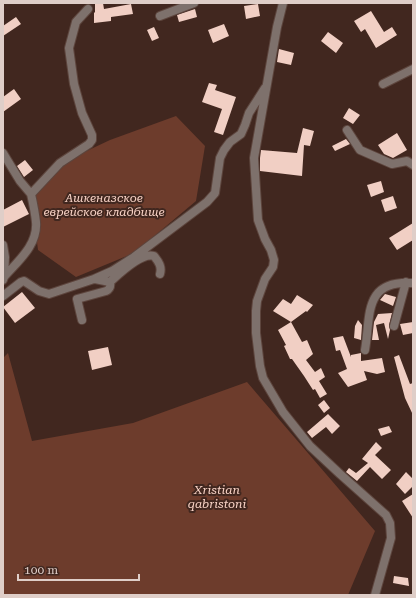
<svg xmlns="http://www.w3.org/2000/svg" width="416" height="598" viewBox="0 0 416 598" font-family="'Roboto Serif',serif">
<style>
.green{fill:#6d3c2c}
.building{fill:#f1cfc4}
.lines{fill:none;stroke-linecap:round;stroke-linejoin:round}
.minor-casing{stroke:#5d453d;stroke-width:10}
.minor{stroke:#7e716c;stroke-width:8}
.labels{text-anchor:middle;dominant-baseline:central;stroke-width:4;stroke-linejoin:round;paint-order:stroke}
.park-label{font-size:12px;font-style:italic;fill:#f9d3c6;stroke:#41271f}
</style>
<rect width="100%" height="100%" fill="#41271f"/>
<!-- green -->
<path class="green" d="M176,116L205,146L196,201L134,253L76,277L38,250L31,195L57,165L110,140Z
M8,353L32,441L133,423L247,382L375,531L348,595H3V358Z"/>
<!-- building -->
<path class="building" d="M95,3H103L104,9L131,4L133,14L111,17V21L94,23V13L95,12Z
M258,4L260,16L246,19L244,6Z
M195,9L197,17L179,22L177,15Z
M371,11L384,32L392,27L397,35L376,48L365,29L361,32L354,21Z
M16,17L21,24L3,36V26Z
M224,24L229,36L213,43L208,30Z
M154,27L159,38L152,41L147,30Z
M328,32L343,43L336,53L321,41Z
M279,49L294,53L291,65L277,62Z
M209,83L217,85L215,90L236,97L223,135L214,132L222,109L202,102Z
M14,89L21,99L3,112V97Z
M349,108L360,115L353,124L343,118Z
M303,128L314,131L310,146L304,145L302,176L260,171V158L261,150L297,153Z
M397,133L407,150L393,158L384,154L378,145Z
M346,139L350,144L335,151L332,146Z
M25,160L33,170L24,177L17,166Z
M381,181L384,192L371,197L367,185Z
M393,196L397,208L385,212L381,200Z
M22,200L29,214L3,227V210Z
M413,223V240L397,250L389,238Z
M22,292L35,308L15,323L3,307Z
M385,294L396,297L393,306L380,300Z
M297,295L313,305L307,312L306,311L291,322L273,311L283,299L291,304Z
M392,313L389,325L390,330L388,339L384,323L376,325L379,340H372L374,322L378,314Z
M358,320L362,325L361,340L354,338L355,326Z
M291,322L302,342L307,340L313,354L306,360L315,372L321,368L325,377L319,381L327,394L320,398L315,389L313,390L304,376L292,359H290L284,346L286,345L278,330Z
M413,322V333L403,335L400,324Z
M343,336L351,357V355L361,353V361L382,358L385,372L377,374L364,371L367,380L348,387L338,373L347,369L340,350L336,351L333,338Z
M108,347L112,365L92,370L88,351Z
M399,355L410,384L413,383V415L405,398L394,357Z
M324,400L330,408L324,413L318,405Z
M328,414L340,426L332,434L326,427L312,438L307,432Z
M389,426L392,432L381,436L378,429Z
M376,442L382,448L375,455L391,470L382,479L370,467L357,481L346,472L349,468L356,473L368,463L362,459Z
M406,472L413,479V486L405,494L396,484Z
M413,494V518L402,501Z
M394,576L408,578L409,586L393,583Z"/>
<g class="lines">
<!-- minor casing -->
<g class="minor-casing">
<path id="minor" d="M283,3L277,27L254,158L258,220L265,239L271,250L274,260L273,267L265,279L257,301L256,311V333L260,366L263,378L283,412L310,446L340,474L386,515L390,523L391,538L375,595
M160,16L194,3
M383,84L413,69
M347,130L360,150L392,164L407,161L413,165
M3,153L20,181L31,194
M3,245L5,257L4,277
M3,280L4,277C18,261 38,245 36,222C35,213 33,203 31,194L60,163L89,144L92,140V135L82,113L74,84L69,48L76,22L88,9
M110,282C119,274 141,252 154,256C159,262 162,267 160,274
M3,296L21,282L24,281L39,291L49,294L94,279L112,271L134,257L207,202L215,193L220,158L224,150L230,142L241,134L245,125L249,113L265,88
M82,320L77,299L106,291C110,289 111,287 110,282L95,279
M394,326L406,282
M365,350C371,315 363,280 413,283"/>
</g>
<!-- minor -->
<use href="#minor" class="minor"/>
</g>
<g class="labels">
<!-- park labels -->
<g class="park-label">
<text x="104" y="198">Ашкеназское<tspan x="104" dy="14">еврейское кладбище</tspan></text>
<text x="217" y="490">Xristian<tspan x="217" dy="14">qabristoni</tspan></text>
</g>
</g>
<!-- border -->
<rect width="416" height="598" fill="none" stroke="#dfcec8" stroke-width="8"/>
<!-- scale -->
<path d="M18 574v6h121v-6" fill="none" stroke="#dfcec8" stroke-width="2"/>
<text x="24" y="574" font-size="12" fill="#dfcec8" stroke="#41271f" stroke-width="3" paint-order="stroke">100 m</text>
</svg>
